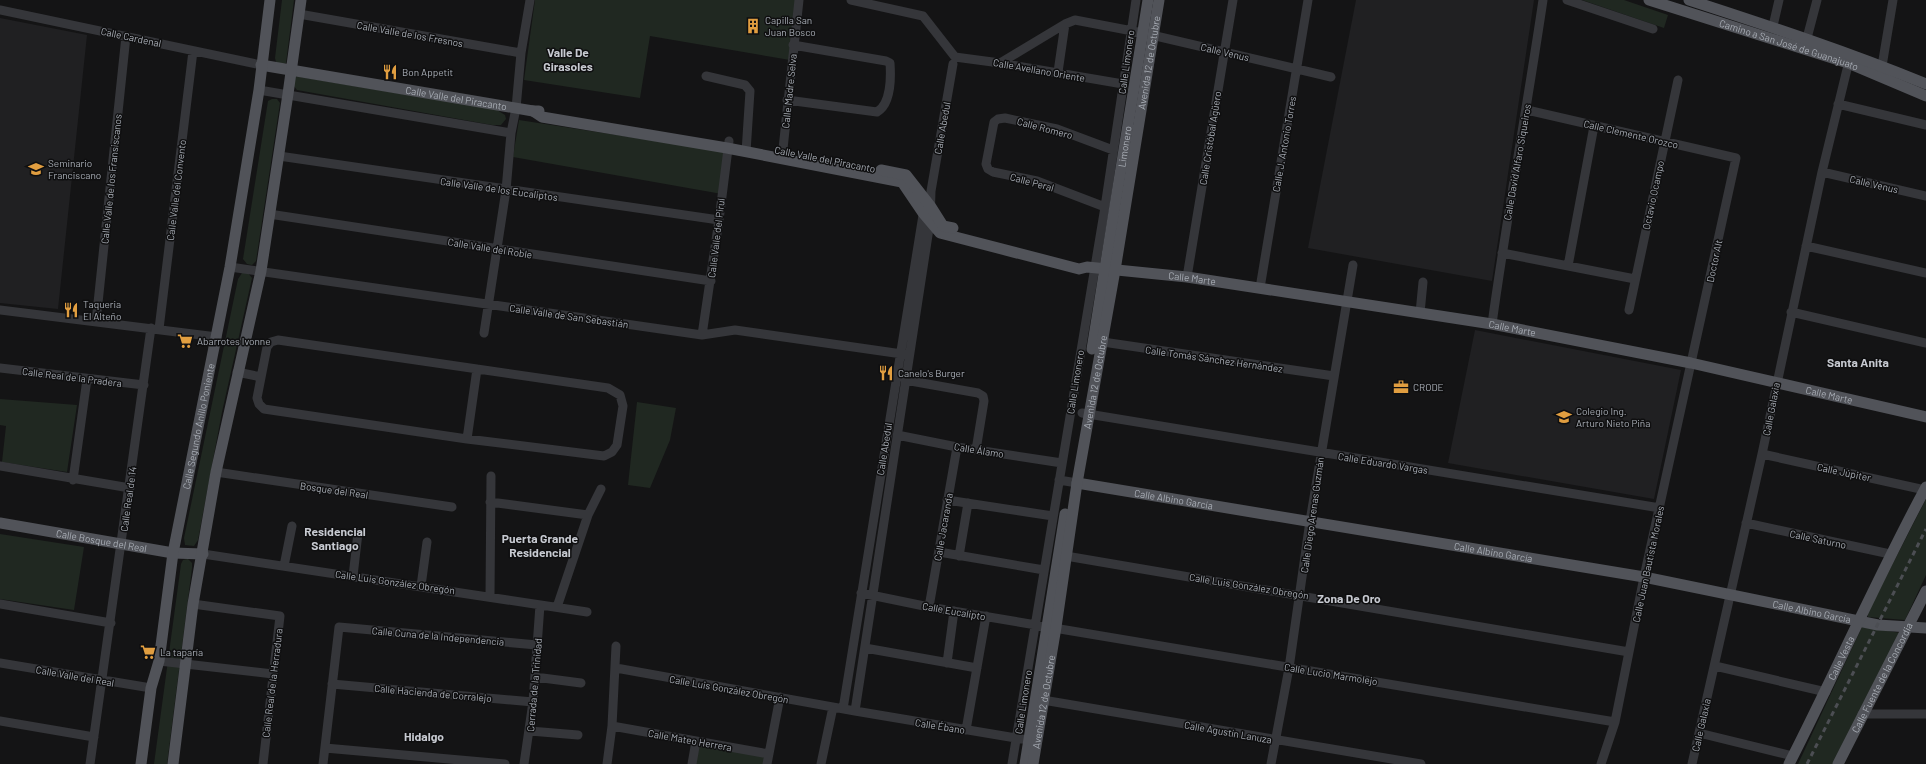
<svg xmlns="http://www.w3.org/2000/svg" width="1926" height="764" viewBox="0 0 1926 764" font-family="Barlow,sans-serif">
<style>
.built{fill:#202022}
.green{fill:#202821}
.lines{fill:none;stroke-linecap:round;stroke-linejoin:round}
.minor{stroke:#35363a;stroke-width:9}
.major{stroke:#515359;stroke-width:11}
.rail{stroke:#4c4e53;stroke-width:3;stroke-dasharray:5 4;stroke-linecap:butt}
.labels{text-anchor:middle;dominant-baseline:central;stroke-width:3;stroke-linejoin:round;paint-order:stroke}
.poi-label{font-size:10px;fill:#a7acb4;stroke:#0f0f10;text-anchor:start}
.street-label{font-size:10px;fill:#a7acb4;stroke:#0f0f10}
.quarter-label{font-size:12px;font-weight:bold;fill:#c7cad1;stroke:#0f0f10}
</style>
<rect width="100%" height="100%" fill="#141415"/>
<!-- built -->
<path class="built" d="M1356,0H1534L1492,281L1308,248Z
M0,18L87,35L58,309L0,303Z
M1475,330L1681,370L1654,499L1448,463Z"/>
<!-- green -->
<path class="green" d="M282,0H294L286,63L281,64L276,62L275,58Z
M535,0H796L790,60L650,36L640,98L524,80Z
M1582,0H1624L1668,15L1664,28Z
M294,76L497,110L505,115L506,119L501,125H492L297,90L293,85Z
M272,99H277L280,103L256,261L252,265L247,264L243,259L268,101Z
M519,120L727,152L722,194L513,157Z
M242,273H248L252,278L222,412L198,540L194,546L185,545L184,538L238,279Z
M0,399L77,405L67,472L2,462L6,426L0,425Z
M637,402L676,408L670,440L650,488L628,485Z
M1926,499V575L1905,620L1868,617V612Z
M0,534L84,547L74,610L0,599Z
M188,559L192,563V568L167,764H154L181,564L183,560Z
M1862,627L1901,633L1834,764H1798Z
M698,743L768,756L766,764H694Z"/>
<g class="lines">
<!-- minor -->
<path class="minor" d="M851,0L923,16L955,57L1000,63L1123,84
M1567,0L1653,29
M0,10L261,65
M299,14L521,53
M1773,26L1779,0
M1807,38L1817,0
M1000,63L1065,24L1075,20L1143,33L1331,77
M1882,66L1893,0
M1058,72L1065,24
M706,76L745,85L750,91L746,152
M259,90L511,133
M787,100L877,112C891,104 891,77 890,63L886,61L793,45
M1838,104L1926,125
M1527,110L1736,158L1644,577L1615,722L1601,764
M279,156L719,220
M782,158L799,0
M1822,172L1926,196
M1105,207L1037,181L993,172L988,169L986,164L994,122L998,119L1005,118L1057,129L1113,150
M269,214L711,281
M1806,246L1926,273
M1502,253L1635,279
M1568,266L1594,126
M230,267L702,335L735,330L909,355
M1187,277L1233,0
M1260,288L1308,0
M0,310L217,337
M1629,310L1678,80
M1791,312L1926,343
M1420,313L1423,282
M96,322L126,36
M1492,324C1507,215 1527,108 1543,0
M159,329L193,51
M484,333L506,190L511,133L516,108L521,53L530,0
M702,335L719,220L729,141
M278,340L608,388L620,395L623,406L617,445L612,452L604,456L467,439L264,409L259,404L257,398L267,347L271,342Z
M1096,341L1334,376
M0,368L144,385
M237,372L261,377
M905,380L978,393L983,396L984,401L976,450
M1082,413L1660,508
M897,435L957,447L1062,463
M467,439L477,369
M1762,454L1925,490
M0,466L130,488
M216,472L452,507
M73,480L87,379
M1059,480L1077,483
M947,500L1053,516
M490,502L588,515
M1746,523L1890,554
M939,552L1044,570
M203,554L587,612
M1060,555L1629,652
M959,556L968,503
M284,566L292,526
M353,576L358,533
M421,586L427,542
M861,593L929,607L1615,722
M490,596L491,476
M0,604L111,623
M193,604L280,616L263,764
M557,607L588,515L601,489
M929,607L957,447
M865,648L977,668
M159,661L273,674
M0,663L151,688
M947,663L954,611
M1715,666L1826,692
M616,668L855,711L1022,739
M535,677L581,683
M332,684L533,702
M1037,699L1421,764
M843,709L924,209
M855,711L930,222L931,191L953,64
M1862,714H1926
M0,721L94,737
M612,726L769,754
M966,730L986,616
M530,731L578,735
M1699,733L1793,756
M325,748L505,764
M90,764L151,328
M323,764L339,627L537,645
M524,764L533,702L540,605
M607,764L612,726L616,646
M692,764L696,741
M767,764L780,697
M821,764L833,707
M1012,764L1105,207L1136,0
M1271,764L1289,668L1310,521L1353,265
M1692,764L1762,454L1822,172L1850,57"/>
<!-- major -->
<g class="major">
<path id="s1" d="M1649,0L1848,63L1926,96"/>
<path d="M1689,0C1769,26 1848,52 1926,84"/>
<path id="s2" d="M261,65L533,111H539"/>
<path id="s3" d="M533,111L542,117L727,148L902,182L923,213L940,233L1079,269L1087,267L1187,277L1492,324L1691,363L1926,417"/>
<path d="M881,170L906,175L931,207L943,226L953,228"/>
<path id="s4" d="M1092,349L1148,0"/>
<path id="s5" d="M1077,483L1644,577L1878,625L1926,628"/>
<path id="s6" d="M0,523L173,553L203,554"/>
<path id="s7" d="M141,764L151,688L159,661L173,553L230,267L259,90L270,0"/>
<path d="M173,764L193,604L216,472L261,271L288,94L301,0"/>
<path d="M1025,764L1065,514"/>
<path id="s8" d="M1033,764L1056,627L1077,483L1115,270L1159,0"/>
<path id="s9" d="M1789,764C1836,672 1877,578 1926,487"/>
<path id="s10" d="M1838,764L1926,591"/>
</g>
<!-- rail -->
<path class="rail" d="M1807,764L1926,529"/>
</g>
<!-- icons -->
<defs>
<g id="building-bare" transform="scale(1.2)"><path d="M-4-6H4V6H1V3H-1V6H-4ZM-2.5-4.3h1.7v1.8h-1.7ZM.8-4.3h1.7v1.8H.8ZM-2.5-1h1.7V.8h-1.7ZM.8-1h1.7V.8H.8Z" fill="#e19e40" stroke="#0f0f10" stroke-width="2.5" paint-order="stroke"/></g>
<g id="restaurant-bare" transform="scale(1.2)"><path d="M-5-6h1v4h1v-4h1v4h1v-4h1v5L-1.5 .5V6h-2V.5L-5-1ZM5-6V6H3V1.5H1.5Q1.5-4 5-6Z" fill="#e19e40" stroke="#0f0f10" stroke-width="2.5" paint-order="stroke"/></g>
<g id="university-bare" transform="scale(1.2)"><path d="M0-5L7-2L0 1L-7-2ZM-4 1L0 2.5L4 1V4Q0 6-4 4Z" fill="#e19e40" stroke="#0f0f10" stroke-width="2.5" paint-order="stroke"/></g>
<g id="supermarket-bare" transform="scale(1.2)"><path d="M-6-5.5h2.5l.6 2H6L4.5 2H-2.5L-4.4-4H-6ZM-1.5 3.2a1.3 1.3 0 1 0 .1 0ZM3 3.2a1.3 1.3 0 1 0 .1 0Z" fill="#e19e40" stroke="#0f0f10" stroke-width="2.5" paint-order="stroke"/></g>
<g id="office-bare" transform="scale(1.2)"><path d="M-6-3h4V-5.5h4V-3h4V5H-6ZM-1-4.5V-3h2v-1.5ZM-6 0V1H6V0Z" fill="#e19e40" stroke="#0f0f10" stroke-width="2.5" paint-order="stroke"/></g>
<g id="school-bare" transform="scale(1.2)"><path d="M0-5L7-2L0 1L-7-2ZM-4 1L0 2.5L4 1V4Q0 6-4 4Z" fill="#e19e40" stroke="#0f0f10" stroke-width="2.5" paint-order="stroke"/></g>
</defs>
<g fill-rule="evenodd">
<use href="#building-bare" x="753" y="26"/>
<use href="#restaurant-bare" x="390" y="72"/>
<use href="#university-bare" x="36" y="169"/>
<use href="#restaurant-bare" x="71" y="310"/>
<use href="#supermarket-bare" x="185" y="341"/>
<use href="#restaurant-bare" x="886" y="373"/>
<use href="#office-bare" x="1401" y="387"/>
<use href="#school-bare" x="1564" y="417"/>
<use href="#supermarket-bare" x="148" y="652"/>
</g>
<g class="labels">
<!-- poi labels -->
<g class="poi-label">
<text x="765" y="20">Capilla San<tspan x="765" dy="12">Juan Bosco</tspan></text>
<text x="402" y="72">Bon Appetit</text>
<text x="48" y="163">Seminario<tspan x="48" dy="12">Franciscano</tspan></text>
<text x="83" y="304">Taqueria<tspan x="83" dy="12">El Alteño</tspan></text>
<text x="197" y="341">Abarrotes Ivonne</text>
<text x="898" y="373">Canelo's Burger</text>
<text x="1413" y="387">CRODE</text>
<text x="1576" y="411">Colegio Ing.<tspan x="1576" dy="12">Arturo Nieto Piña</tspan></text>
<text x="160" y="652">La taparía</text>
</g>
<!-- street labels -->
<g class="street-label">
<text transform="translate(410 34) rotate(10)">Calle Valle de los Fresnos</text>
<text transform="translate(131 37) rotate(12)">Calle Cardenal</text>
<text stroke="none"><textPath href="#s1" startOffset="147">Camino a San José de Guanajuato</textPath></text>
<text transform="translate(1225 52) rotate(13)">Calle Venus</text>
<text transform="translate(1126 62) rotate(-82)">Calle Limonero</text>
<text stroke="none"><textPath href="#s8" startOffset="711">Avenida 12 de Octubre</textPath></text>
<text transform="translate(1039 70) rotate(10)">Calle Avellano Oriente</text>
<text transform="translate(789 91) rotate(-84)">Calle Madre Selva</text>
<text stroke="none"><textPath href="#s2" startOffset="198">Calle Valle del Piracanto</textPath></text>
<text transform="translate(942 128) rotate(-80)">Calle Abedul</text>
<text transform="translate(1045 128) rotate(15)">Calle Romero</text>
<text transform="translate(1631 134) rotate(13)">Calle Clemente Orozco</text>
<text transform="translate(1210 138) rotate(-81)">Calle Cristóbal Agüero</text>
<text transform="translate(1284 144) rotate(-80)">Calle J. Antonio Torres</text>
<text stroke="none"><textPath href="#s4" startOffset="205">Limonero</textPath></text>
<text transform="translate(825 159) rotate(11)">Calle Valle del Piracanto</text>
<text transform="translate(1517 162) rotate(-80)">Calle David Alfaro Siqueiros</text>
<text transform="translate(111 179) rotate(-84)">Calle Valle de los Fransiscanos</text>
<text transform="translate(1032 182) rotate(15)">Calle Peral</text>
<text transform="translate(1874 184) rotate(13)">Calle Venus</text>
<text transform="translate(499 189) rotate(8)">Calle Valle de los Eucaliptos</text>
<text transform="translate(176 190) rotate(-83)">Calle Valle del Convento</text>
<text transform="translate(1653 195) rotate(-78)">Octavio Ocampo</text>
<text transform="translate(716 238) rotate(-83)">Calle Valle del Pirul</text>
<text transform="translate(490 248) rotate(9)">Calle Valle del Roble</text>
<text transform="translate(1714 261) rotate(-78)">Doctor Alt</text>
<text stroke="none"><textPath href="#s3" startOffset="698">Calle Marte</textPath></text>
<text transform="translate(569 316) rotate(8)">Calle Valle de San Sebastián</text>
<text stroke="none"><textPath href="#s3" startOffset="1022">Calle Marte</textPath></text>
<text transform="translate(1214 359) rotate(8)">Calle Tomás Sánchez Hernández</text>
<text transform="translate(72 377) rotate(7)">Calle Real de la Pradera</text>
<text transform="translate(1075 382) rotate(-81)">Calle Limonero</text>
<text stroke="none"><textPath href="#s8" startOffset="387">Avenida 12 de Octubre</textPath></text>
<text stroke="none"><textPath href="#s3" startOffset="1346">Calle Marte</textPath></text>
<text transform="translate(1771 409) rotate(-79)">Calle Galaxia</text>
<text stroke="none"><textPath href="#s7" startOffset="343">Calle Segundo Anillo Poniente</textPath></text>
<text transform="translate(884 449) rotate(-81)">Calle Abedul</text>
<text transform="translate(979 450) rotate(9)">Calle Álamo</text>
<text transform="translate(1383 463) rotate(9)">Calle Eduardo Vargas</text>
<text transform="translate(1844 472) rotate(12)">Calle Júpiter</text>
<text transform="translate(334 490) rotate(8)">Bosque del Real</text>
<text transform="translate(128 499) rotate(-82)">Calle Real de 14</text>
<text stroke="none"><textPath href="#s5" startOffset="98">Calle Albino García</textPath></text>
<text transform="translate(1312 515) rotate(-82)">Calle Diego Arenas Guzmán</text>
<text transform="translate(943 527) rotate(-80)">Calle Jacaranda</text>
<text transform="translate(1818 539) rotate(12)">Calle Saturno</text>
<text stroke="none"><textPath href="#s6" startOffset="103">Calle Bosque del Real</textPath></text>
<text stroke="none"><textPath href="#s5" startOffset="422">Calle Albino García</textPath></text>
<text transform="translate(1648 564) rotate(-78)">Calle Juan Bautista Morales</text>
<text transform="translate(395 582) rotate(8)">Calle Luis González Obregón</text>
<text transform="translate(1249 586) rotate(9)">Calle Luis González Obregón</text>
<text transform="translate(954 611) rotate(10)">Calle Eucalipto</text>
<text stroke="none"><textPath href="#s5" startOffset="746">Calle Albino García</textPath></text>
<text transform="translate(438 636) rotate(5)">Calle Cuna de la Independencia</text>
<text stroke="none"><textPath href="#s9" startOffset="118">Calle Vesta</textPath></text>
<text transform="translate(1331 674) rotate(9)">Calle Lucio Marmolejo</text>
<text transform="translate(75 676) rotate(10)">Calle Valle del Real</text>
<text stroke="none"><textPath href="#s10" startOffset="97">Calle Fuente de la Concordia</textPath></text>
<text transform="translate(272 683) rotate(-83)">Calle Real de la Herradura</text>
<text transform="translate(534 685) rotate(-85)">Cerrada de la Trinidad</text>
<text transform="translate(729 689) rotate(10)">Calle Luis González Obregón</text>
<text transform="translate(433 693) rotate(5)">Calle Hacienda de Corralejo</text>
<text transform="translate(1023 702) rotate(-81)">Calle Limonero</text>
<text stroke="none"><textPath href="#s8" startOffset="63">Avenida 12 de Octubre</textPath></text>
<text transform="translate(1701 725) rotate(-77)">Calle Galaxia</text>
<text transform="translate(940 726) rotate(9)">Calle Ébano</text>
<text transform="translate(1228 732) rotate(10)">Calle Agustín Lanuza</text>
<text transform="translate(690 740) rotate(10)">Calle Mateo Herrera</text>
</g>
<!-- quarter labels -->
<g class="quarter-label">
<text x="568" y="52">Valle De<tspan x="568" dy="14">Girasoles</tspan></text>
<text x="1858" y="362">Santa Anita</text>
<text x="335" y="531">Residencial<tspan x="335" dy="14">Santiago</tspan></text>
<text x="540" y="538">Puerta Grande<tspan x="540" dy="14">Residencial</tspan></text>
<text x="1349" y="598">Zona De Oro</text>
<text x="424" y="736">Hidalgo</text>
</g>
</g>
</svg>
